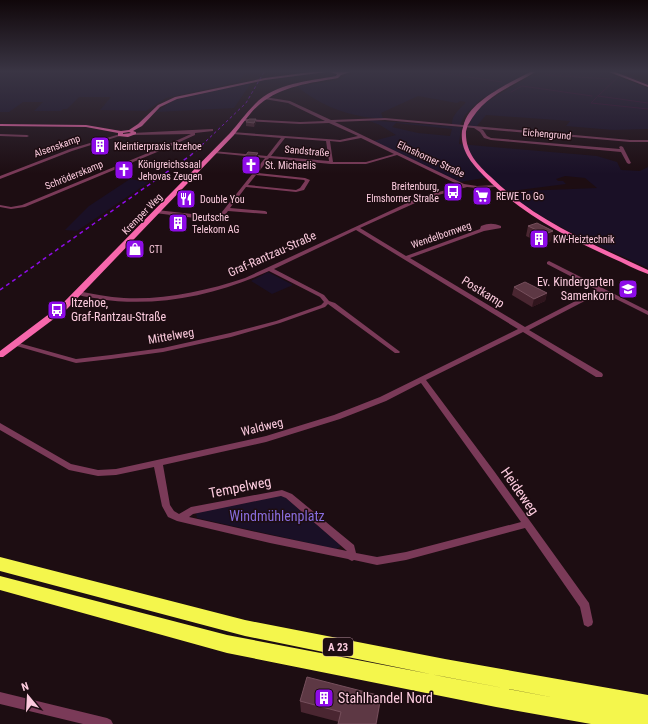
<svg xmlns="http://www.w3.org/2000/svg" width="648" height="724" viewBox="0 0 648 724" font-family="'Roboto Condensed',sans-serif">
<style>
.green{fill:#1a1026;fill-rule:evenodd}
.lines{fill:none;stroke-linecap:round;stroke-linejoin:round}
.stream{stroke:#380b32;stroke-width:1}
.street{fill:#7a3a58;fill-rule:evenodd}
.secondary{fill:#f767ac;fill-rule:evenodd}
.highway{fill:#f4f64c;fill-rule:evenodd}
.rail-far1{stroke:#8e0ce8;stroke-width:1;stroke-dasharray:3 2.5;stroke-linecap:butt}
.rail{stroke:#8e0ce8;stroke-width:1.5;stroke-dasharray:4 3.5;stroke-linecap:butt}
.secondary-bridge{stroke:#f767ac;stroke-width:4}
.wall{fill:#4a2631}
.shaded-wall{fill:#30151d}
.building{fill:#5d3844;stroke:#764f5c}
.labels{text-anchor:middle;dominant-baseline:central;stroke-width:3;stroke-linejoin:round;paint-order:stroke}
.far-street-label{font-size:10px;fill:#fccbde;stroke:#1d0d12}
.far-poi-label{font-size:10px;fill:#fccbde;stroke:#1d0d12;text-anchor:start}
.shield{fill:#1d0d12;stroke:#b992a1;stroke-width:1}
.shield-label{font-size:11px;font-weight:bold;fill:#fccbde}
.street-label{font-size:12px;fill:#fccbde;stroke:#1d0d12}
.poi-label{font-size:12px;fill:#fccbde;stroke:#1d0d12;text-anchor:end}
.near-street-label{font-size:14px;fill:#fccbde;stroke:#1d0d12}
.near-park-label{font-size:14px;fill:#876cdc;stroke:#1d0d12}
.near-poi-label{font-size:14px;fill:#fccbde;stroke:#1d0d12;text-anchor:start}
</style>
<rect width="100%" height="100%" fill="#1d0d12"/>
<!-- green -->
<path class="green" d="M0,72H245L239,82L166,98L146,111L100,110L111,97H79L67,109H63L61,111H34L43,102H23L9,112H0Z
M360,72H529L480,100L465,115L460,125H452C451,115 461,108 466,102L460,101L457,103L418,96L381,113L383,118C354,119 318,105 297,86L338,80L344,76Z
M545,72H605L648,88V109H641L648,110V129L613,130L566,126L570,121L486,115L476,127L469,126L473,115L486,102L532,75L537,76Z
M251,83L234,108L156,112L174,100Z
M367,120L461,127L459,144L597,156L617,162L621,170L640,171L648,167V268C602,247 554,228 513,197L518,192L523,191L597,188L585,178L565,176L556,179L558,181H563L566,184L519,190L509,193L490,177L460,182L373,141L396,135L380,125ZM396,123L452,129L450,136L418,133L392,127Z
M130,179L149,182L77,231L65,230L89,206Z
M268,272L293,285L272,294L251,281Z
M280,496L285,497L338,543L340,545V547L336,549L197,518L196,514L199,511Z"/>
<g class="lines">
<!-- stream -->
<path class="stream" d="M434,72L502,82
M459,74L462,72
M622,74L648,84
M545,75L610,79
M511,92L522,86L592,96
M598,96L648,103
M598,96L618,77
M597,97L591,103L648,109"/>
<!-- street -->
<path class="street" d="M265,97L290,101L331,120L385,118L630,140H648V142H630L481,129L483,130L487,136L491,138L620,149L619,147L621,146L623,147L631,163L629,164L627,163L621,152L491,140L484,138L480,132L474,128L385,120L335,122L464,184L477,186L497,185V186L495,187L477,188L467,187L424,199L360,228L406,256L480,229L481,226C489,223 493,223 501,226V228L484,231L410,258L525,327L597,290L547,264V262L549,261L648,311V315L602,292L529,330L602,373L603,375L602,377H596L523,332L426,380L494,471L589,603L593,622L592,625L588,627L584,625L580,607L525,528L406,560L377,565L354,560L352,561L348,559L270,543L177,521L168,517L162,506L154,467L116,475L98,476L69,470L0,430V423L71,464L98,470L116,469L266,436L334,415L380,397L518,329L356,230L274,269L324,295L329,301L335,303L399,351L400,352L399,353H395L328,304L325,307L280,323L231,337L163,352L111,359L76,363L13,345L12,344L15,342L76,359L111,355L163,348L230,333L276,321L321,305L324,302L320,297L269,271C217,295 156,308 99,299C91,297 81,297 75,293L78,291C93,294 108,297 124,298C165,300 206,291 245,278L420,197L461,186L397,155L366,164H331L269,158L258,173L305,178L310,180L304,190L296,192L246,187L230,208L265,211L267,212V214L228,211L221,220L219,221L155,213L154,212L157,210L218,217L265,158L214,153H213V151L267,156L281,138L233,134H232V132L340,140L358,136L329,123L300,124L245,121L244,120L246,119L300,122L325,121L288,103L264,99ZM285,138L326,141L329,161L271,156ZM361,138L394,154L366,162H333L330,141L340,142ZM256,175L304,180L305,181L300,188L296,190L248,185ZM421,383L521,522L406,552L377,557L356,553L354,545L292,494L282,490L191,507L179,514L174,511L170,505L163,465L266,442L340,419L386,401ZM281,496L286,498L347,551L270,535L189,517L193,514Z
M212,129H213V131L195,133V135L162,150L25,207L11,209L0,207V205L11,207L22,205L160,148L191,134L133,135L131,134L132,133Z
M0,134L27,135L29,136L27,137L0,136Z
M120,134L123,135L72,151L0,179V176L70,149Z
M0,692L107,718L111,720L113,724H83L0,704Z"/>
<!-- secondary -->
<path class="secondary" d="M311,72H326L265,80L177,99L160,107L142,126L133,131L136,132V134L128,137L118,136V133L86,127L0,126V124L86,125L121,131L129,130L138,124L158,105L175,97L265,78ZM129,132L131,133L123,134V133Z
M330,72H350L341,75L338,78C310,83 282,86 260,104C250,112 242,125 234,135L67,309L3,357H0V351L61,305L230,133C238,124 246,113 255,104C275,83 309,81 336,76L337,74Z
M530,72H535C508,89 484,95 468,125H464C467,102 511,82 530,72Z
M609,72H615L648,85V87Z
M464,130L466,131C465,152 477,164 491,177C535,221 593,244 648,270V274C636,270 624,263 612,258C566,237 522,214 486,178C472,164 460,151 462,131Z"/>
<!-- highway -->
<path class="highway" d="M0,557L245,620L445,659L648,695V724H591L496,707L227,653L0,590V576L227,635L556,698L445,677L245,636L0,571Z"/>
<!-- rail-far1 -->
<path class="rail-far1" d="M202,145L246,103L264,72"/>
<!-- rail -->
<path class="rail" d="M0,290L191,155L203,144"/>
<!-- secondary-bridge -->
<path class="secondary-bridge" d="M464,131L466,124"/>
</g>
<!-- wall -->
<path class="wall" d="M256,119V123L254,127L246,126V122Z
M258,153V162L251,170L243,169L242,161Z
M116,167H134L125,173L117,172Z
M537,223L551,241L542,244L526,236L528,226Z
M514,287L547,293L545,301L532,307L512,295Z
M300,701L380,707L339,722L301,712Z"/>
<!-- shaded-wall -->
<path class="shaded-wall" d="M256,119V123L254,127V123Z
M258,153V162L251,170V161Z
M133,163L134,167L125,173L124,169Z
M553,231L551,241L542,244L545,234Z
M547,293L545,301L532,307L534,299Z
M381,696L380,707L377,724H376Z"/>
<!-- building -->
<path class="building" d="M249,119H256L254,123L246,122Z
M248,152L258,153L251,161H242Z
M126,162L133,163L124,169L116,167Z
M537,223L553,231L545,234L528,226Z
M525,282L547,293L534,299L514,287Z
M307,677L381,696L376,724H338L341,712L300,701Z"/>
<!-- sky -->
<linearGradient id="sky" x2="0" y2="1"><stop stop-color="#10070a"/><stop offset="0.41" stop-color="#3a3544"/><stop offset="1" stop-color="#3a3544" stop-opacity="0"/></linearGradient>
<rect width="648" height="174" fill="url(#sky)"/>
<!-- icons -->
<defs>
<g id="building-square" transform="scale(1)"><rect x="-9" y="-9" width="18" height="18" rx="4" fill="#8e0ce8" stroke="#1d0d12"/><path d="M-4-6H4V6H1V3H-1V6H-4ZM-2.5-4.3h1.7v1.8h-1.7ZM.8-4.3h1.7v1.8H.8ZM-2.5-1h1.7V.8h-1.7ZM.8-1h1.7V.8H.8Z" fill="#fff"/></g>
<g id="church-square" transform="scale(1)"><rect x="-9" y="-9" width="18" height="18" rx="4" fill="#8e0ce8" stroke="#1d0d12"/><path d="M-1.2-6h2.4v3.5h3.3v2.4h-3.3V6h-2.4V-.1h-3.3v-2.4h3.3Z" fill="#fff"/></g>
<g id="bus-square" transform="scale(1)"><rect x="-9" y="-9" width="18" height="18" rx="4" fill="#8e0ce8" stroke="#1d0d12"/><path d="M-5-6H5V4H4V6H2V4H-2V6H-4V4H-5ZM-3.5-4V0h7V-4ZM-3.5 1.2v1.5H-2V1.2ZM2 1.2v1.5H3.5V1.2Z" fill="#fff"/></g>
<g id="supermarket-square" transform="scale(1)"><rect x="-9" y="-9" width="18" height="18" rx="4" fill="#8e0ce8" stroke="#1d0d12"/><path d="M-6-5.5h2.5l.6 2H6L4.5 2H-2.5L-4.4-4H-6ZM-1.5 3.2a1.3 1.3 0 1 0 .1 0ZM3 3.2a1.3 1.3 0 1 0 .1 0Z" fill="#fff"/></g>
<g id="restaurant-square" transform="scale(1)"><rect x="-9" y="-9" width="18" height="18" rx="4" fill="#8e0ce8" stroke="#1d0d12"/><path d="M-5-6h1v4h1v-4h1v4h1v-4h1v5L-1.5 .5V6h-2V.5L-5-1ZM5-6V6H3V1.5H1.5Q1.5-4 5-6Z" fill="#fff"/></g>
<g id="shop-square" transform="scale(1)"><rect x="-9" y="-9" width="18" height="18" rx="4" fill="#8e0ce8" stroke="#1d0d12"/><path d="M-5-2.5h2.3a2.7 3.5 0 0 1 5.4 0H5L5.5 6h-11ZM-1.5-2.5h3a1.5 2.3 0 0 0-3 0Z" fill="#fff"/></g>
<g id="school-square" transform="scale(1)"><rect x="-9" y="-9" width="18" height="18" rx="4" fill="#8e0ce8" stroke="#1d0d12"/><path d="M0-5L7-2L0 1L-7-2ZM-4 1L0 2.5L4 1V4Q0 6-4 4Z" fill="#fff"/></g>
</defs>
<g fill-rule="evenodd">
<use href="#building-square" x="100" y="146"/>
<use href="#church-square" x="251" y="165"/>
<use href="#church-square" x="124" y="170"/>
<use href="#bus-square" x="453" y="192"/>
<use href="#supermarket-square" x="482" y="196"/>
<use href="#restaurant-square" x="186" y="199"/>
<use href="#building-square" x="178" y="223"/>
<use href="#building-square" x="539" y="239"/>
<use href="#shop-square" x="135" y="249"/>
<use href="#school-square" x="628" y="289"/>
<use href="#bus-square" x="57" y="310"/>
<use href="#building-square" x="324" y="698"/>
</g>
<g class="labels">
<!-- far-street labels -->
<g class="far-street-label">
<text transform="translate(547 134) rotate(5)">Eichengrund</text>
<text transform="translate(57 146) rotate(-20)">Alsenskamp</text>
<text transform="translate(307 151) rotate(5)">Sandstraße</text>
<text transform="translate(431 159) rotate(25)">Elmshorner Straße</text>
<text transform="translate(74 175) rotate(-22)">Schröderskamp</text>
<text transform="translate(142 214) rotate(-46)">Kremper Weg</text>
<text transform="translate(441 235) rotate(-19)">Wendelbornweg</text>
</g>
<!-- far-poi labels -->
<g class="far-poi-label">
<text x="114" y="146">Kleintierpraxis Itzehoe</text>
<text x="138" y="164">Königreichssaal<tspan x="138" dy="12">Jehovas Zeugen</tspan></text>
<text x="265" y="165">St. Michaelis</text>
<text x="439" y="186" text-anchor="end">Breitenburg,<tspan x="439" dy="12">Elmshorner Straße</tspan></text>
<text x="496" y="196">REWE To Go</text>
<text x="200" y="199">Double You</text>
<text x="192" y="217">Deutsche<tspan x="192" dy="12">Telekom AG</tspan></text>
<text x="553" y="239">KW-Heiztechnik</text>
<text x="149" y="249">CTI</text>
</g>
<!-- shield labels -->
<rect class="shield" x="323" y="638" width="30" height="18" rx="3"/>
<g class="shield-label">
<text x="338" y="647">A 23</text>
</g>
<!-- street labels -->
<g class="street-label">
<text transform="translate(272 254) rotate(-24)">Graf-Rantzau-Straße</text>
<text transform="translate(483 292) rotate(32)">Postkamp</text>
<text transform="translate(171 336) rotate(-10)">Mittelweg</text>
<text transform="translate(262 427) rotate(-14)">Waldweg</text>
</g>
<!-- poi labels -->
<g class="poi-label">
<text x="614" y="282">Ev. Kindergarten<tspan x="614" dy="14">Samenkorn</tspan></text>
<text x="71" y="303" text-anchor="start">Itzehoe,<tspan x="71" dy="14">Graf-Rantzau-Straße</tspan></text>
</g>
<!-- near-street labels -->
<g class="near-street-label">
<text transform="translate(240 487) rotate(-11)">Tempelweg</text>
<text transform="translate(520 491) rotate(55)">Heideweg</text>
</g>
<!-- near-park labels -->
<g class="near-park-label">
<text x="277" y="516">Windmühlenplatz</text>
</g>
<!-- near-poi labels -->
<g class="near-poi-label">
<text x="338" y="698">Stahlhandel Nord</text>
</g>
</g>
<!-- north arrow -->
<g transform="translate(28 696) rotate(342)" stroke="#1d0d12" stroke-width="3" paint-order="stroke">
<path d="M0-3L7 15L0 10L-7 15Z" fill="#fccbde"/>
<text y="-6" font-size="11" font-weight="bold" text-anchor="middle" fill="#fccbde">N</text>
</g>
</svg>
